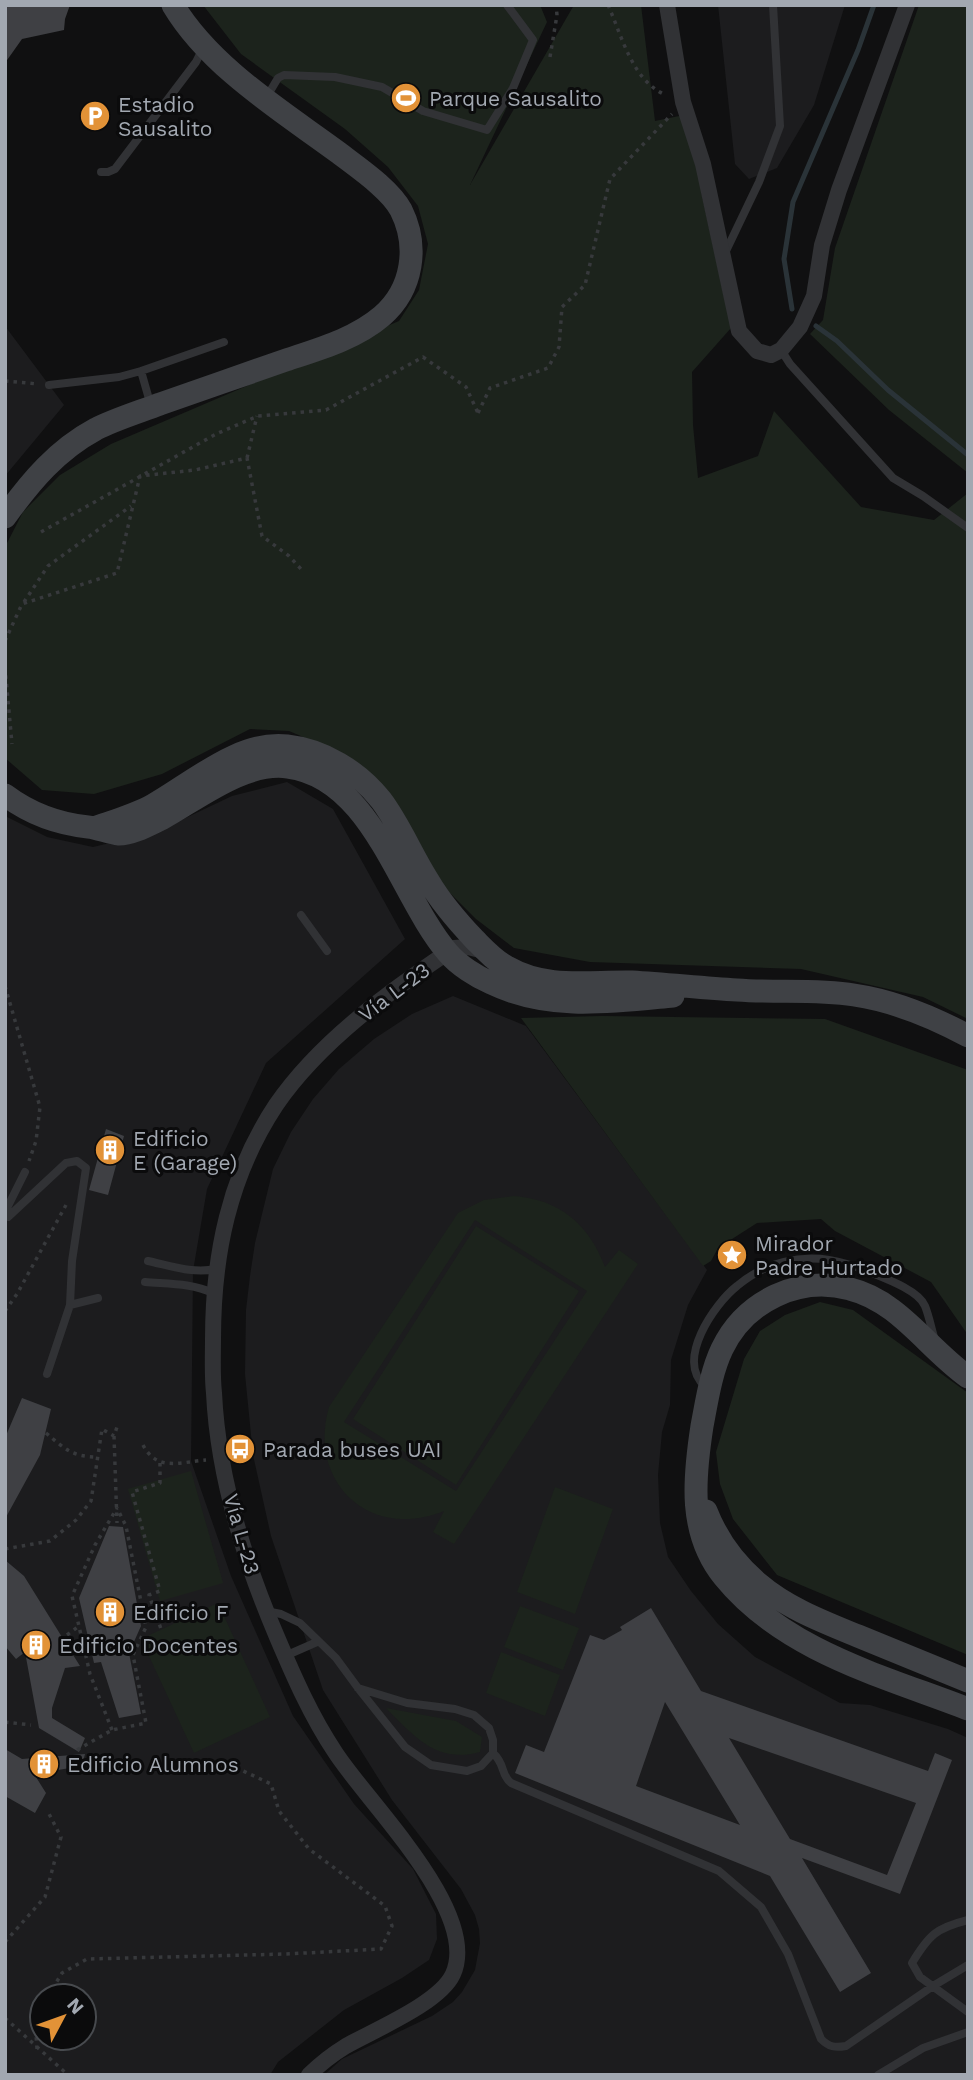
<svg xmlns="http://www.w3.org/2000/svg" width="973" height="2080" viewBox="0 0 973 2080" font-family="'Work Sans',sans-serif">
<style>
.built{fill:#1c1c1e;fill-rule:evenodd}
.green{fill:#1c231c;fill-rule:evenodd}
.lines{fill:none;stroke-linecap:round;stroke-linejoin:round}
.stream{stroke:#2a3338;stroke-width:5}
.building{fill:#3f4044;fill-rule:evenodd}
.path{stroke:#37393c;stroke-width:3.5;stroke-dasharray:3.5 5;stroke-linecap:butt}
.lane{stroke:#313235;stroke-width:8}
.street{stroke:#313235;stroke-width:16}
.secondary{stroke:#3f4145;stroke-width:23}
.labels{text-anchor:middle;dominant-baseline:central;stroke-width:6;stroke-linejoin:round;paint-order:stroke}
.poi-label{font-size:21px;fill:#a2a8b1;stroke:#0b0b0c;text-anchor:start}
.street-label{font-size:21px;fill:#a2a8b1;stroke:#0b0b0c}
</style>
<rect width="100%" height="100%" fill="#101011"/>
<!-- built -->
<path class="built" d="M718,5H845L814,105L777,168L749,179L735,164Z
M5,326L64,405L5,476Z
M287,782L333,809L405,939L266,1063L207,1189L193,1271L191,1461L231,1576L293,1716L354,1804L413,1869L436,1914L437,1939L429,1960L402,1978L344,2010L278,2062L270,2075H5V816L47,837L93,847L156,832L232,796ZM42,1996H84V2038H42Z
M453,996L526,1026L707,1270L688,1305L671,1360L670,1405L662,1432L658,1475L660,1523L668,1557L691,1591L718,1624L755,1657L840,1703L870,1705L948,1729L968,1738V2075H324L342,2059L432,2016L453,2002L462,1992L475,1970L480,1943L479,1929L475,1915L461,1889L392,1800L323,1690L271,1536L253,1455L245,1374L246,1310L250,1276L255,1243L273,1169L291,1132L313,1099L339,1069L374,1039L412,1014Z"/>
<!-- green -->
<path class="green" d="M203,5H540L547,22L470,185L574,5H641L655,121L689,114L702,196L731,328L692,372L693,425L698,478L758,456L774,411L861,507L934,520L968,493V1019L923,997L801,969L590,962L514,948L476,919L436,879L341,753L289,731L250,729L162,774L94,794L42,790L5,758V547L23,512L60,475L111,444L399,321L419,290L428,244L418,206L388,167L345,129L241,54Z
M919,5H968V473L889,410L810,334L823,320L835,248Z
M602,1016L825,1019L968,1070V1335L931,1282L835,1231L821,1219L757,1223L718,1248L711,1261L703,1266L521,1018Z
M513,1196C559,1199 589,1224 605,1267L619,1250L638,1264L454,1544L433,1532L444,1511C371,1541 307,1483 329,1407L458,1213L484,1200ZM475,1220L587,1291L456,1491L344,1422Z
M476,1226L579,1291L456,1485L353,1419Z
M820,1302L853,1310L968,1393V1655L777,1575L733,1519L720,1484L716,1452L744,1359L760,1331L785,1315Z
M191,1471L223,1583L160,1601L128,1489Z
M555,1487L613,1509L575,1614L517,1592Z
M218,1603L270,1717L194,1753L141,1639Z
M520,1606L579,1628L563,1670L504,1647Z
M501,1652L560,1675L545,1716L486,1693Z
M386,1708L456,1721L482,1737L480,1752C436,1764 414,1736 386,1708Z"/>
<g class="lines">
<!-- stream -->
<path class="stream" d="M792,309L784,259L793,202L858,50L874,5
M816,326L837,341L888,390L968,455"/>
</g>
<!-- building -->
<path class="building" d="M5,5H70L65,19L64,30L22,39L5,63Z
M106,1129L124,1136L108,1195L89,1190Z
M22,1398L51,1409L40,1455L5,1519V1438Z
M109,1526L123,1527L141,1626L129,1653L141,1714L119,1718L101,1662L94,1663L79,1598Z
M5,1560L24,1576L80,1666L65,1668L52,1708V1718L85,1738L79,1752L39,1728L25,1652L16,1659L5,1646Z
M651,1608L701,1691L928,1771L935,1753L952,1760L900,1894L802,1858L871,1973L840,1992L770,1876L515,1773L526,1745L544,1752L590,1635L604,1640L622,1630L620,1627ZM665,1702L740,1825L636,1786ZM729,1738L916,1803L887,1875L790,1839Z
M5,1749L22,1759L85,1754L82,1766L34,1774L46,1793L35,1813L5,1796Z"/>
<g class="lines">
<!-- path -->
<path class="path" d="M608,5C622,36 632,81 666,95
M550,57L557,15L556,5
M5,381L38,384
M478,413L490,388L548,368L559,347L562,307L585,285L610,179L672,114
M247,458L257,416
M41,532L216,434L258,416L326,410L423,357L466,387L478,413
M24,602L48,566L131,506
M5,641L22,604L117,573L140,476L195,470L247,458L262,536L289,556L301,569
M5,667L12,744
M5,986L40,1107L36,1141L29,1161
M5,1311L17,1294L66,1205
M46,1433C65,1449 72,1457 98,1457
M114,1436L117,1523
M143,1445C157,1472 180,1462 206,1460
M160,1463V1483L132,1492L160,1591L149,1595L161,1629
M5,1549L50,1541L76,1520L91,1501L102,1429L114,1436L117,1427
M67,1635L79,1626
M5,1722L31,1725
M112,1730L90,1674L72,1596L95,1545L117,1508
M77,1750L112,1730L146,1723L133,1655L146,1627L126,1526L117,1508
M5,1942L45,1897L61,1837L47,1810
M48,1996L62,1973L87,1959L286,1954L381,1949L392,1926L385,1906L309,1849L279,1811L271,1784L239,1769
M5,2018L68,2075
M37,2049L36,2034L42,2014"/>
<!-- lane -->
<path class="lane" d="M266,98L278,78L284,75L335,77L382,87L423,111L487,130L513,88L533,40L507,5
M101,172H108L115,169L196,62L203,48
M725,253L759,182L780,126L773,5
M781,350L790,364L893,478L923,496L968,528
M141,371L224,342
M49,385L119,377L141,371L151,406
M301,915L327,951
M5,1212L25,1172
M5,1215L8,1217L66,1163L77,1161L86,1168L72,1261L70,1305
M148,1261C171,1266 193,1274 216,1269
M145,1282C168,1284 192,1283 213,1293
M47,1374L70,1305L98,1298
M705,1386C675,1361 714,1304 737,1286C750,1275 767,1266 784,1262C816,1254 843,1261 872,1273C887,1279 919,1291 925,1306C929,1316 931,1327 934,1337
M266,1611L281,1614L300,1623L336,1658L358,1688L405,1747L431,1765L467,1771L481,1766L493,1753V1740L489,1728L474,1715L455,1709L407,1703L358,1688
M285,1656L317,1642
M493,1753C506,1765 500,1774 511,1783L719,1871L761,1907L788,1954L821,2039C829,2047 835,2048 846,2046L933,1986L968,1965
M968,1920C936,1928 929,1935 912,1963L920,1977L968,2012
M878,2075L923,2048L968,2032"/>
<!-- street -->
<path class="street" d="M667,5L683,102L703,164L739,331L757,351L771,355L781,350L800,327L814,296L822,245L839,190L907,5
M309,2075C320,2064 333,2054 346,2046C374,2030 440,2003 453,1974C481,1912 367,1802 335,1752C311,1716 294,1677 277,1637C244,1560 218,1477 214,1393C212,1375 213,1357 213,1339C213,1255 229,1176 276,1105C320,1041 390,991 454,948L468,947L484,951"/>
<!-- secondary -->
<path class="secondary" d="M5,517C31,481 57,450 96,429C116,419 139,412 160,404C202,389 244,375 286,360C319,349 355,339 382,316C413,289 419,246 401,210C390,189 357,167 339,153C282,111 210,67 173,5
M5,795C29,813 58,824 88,827C98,828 109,833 119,834C133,834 150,824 163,818C199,798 245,761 288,767C373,778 399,896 448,953C458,965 477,977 491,983C549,1011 611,1002 673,996
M94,828C114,821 135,815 153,805C192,783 240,740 287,746C323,750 358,771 381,800C400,825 412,856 429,882C442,904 458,922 475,940C485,950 495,961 507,967C547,990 589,981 632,982C667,984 702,988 737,990C776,993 816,989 854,995C895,1001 931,1016 968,1036
M968,1377C928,1349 899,1301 850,1289C799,1275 745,1301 722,1349C711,1372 707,1400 702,1426C694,1478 688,1533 724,1577C784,1651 883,1676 968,1709
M706,1511C717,1539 735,1564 759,1584C787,1608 824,1622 858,1636C895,1651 931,1666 968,1681"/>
</g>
<!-- icons -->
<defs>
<g id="stadium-disc" transform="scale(1.575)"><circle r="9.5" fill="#e29237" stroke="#0b0b0c"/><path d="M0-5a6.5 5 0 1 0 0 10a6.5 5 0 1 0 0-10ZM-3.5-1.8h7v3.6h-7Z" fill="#fff"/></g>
<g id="parking-disc" transform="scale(1.575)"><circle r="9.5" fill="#e29237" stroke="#0b0b0c"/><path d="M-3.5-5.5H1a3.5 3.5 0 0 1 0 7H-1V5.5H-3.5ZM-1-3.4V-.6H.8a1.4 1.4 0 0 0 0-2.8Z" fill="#fff"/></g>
<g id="building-disc" transform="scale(1.575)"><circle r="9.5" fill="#e29237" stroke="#0b0b0c"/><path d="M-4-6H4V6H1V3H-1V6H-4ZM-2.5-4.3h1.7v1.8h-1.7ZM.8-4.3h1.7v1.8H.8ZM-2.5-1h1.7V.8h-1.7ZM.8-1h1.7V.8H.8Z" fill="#fff"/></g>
<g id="sight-disc" transform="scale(1.575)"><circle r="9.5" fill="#e29237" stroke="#0b0b0c"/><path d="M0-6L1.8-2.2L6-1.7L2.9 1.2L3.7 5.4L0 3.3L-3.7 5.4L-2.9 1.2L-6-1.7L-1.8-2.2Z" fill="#fff"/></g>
<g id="bus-disc" transform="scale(1.575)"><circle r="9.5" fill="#e29237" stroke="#0b0b0c"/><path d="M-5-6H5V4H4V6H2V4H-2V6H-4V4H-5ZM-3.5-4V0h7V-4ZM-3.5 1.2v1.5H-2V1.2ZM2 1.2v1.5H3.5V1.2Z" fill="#fff"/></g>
</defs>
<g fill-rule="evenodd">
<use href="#stadium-disc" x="406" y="98"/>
<use href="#parking-disc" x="95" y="116"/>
<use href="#building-disc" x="110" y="1150"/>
<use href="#sight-disc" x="732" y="1255"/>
<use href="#bus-disc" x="240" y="1449"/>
<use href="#building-disc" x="110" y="1612"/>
<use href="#building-disc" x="36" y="1645"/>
<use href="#building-disc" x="44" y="1764"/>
</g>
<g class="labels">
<!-- poi labels -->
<g class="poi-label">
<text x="429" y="98">Parque Sausalito</text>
<text x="118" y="104">Estadio<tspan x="118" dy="24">Sausalito</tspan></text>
<text x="133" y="1138">Edificio<tspan x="133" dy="24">E (Garage)</tspan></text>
<text x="755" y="1243">Mirador<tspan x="755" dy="24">Padre Hurtado</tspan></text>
<text x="263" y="1449">Parada buses UAI</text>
<text x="133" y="1612">Edificio F</text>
<text x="59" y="1645">Edificio Docentes</text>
<text x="67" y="1764">Edificio Alumnos</text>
</g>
<!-- street labels -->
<g class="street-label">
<text transform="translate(394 992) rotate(-37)">Vía L-23</text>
<text transform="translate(242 1534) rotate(74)">Vía L-23</text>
</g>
</g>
<!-- border -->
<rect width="973" height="2080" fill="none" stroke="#a2a8b1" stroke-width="14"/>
<!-- north arrow -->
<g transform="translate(63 2017) rotate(49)"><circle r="33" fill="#0b0b0c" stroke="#474a4e" stroke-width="2"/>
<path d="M0-5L12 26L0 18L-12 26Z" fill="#e29237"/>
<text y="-10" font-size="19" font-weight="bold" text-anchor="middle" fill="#a2a8b1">N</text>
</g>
</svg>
